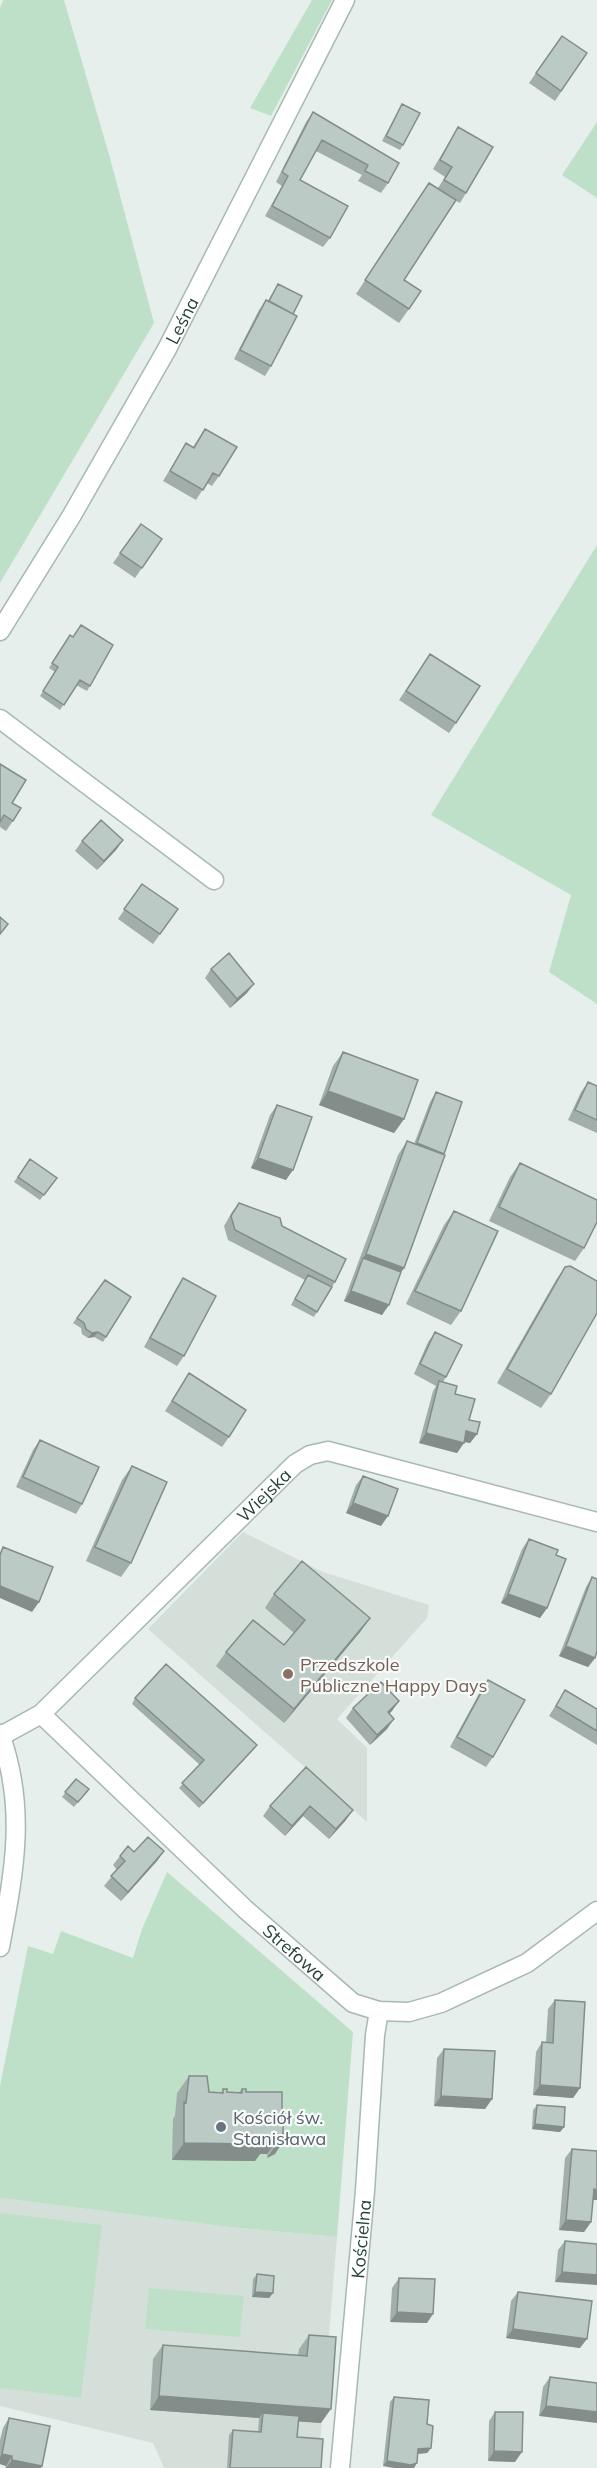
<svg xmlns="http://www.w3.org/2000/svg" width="597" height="2468" viewBox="0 0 597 2468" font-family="Mulish,sans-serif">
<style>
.built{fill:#d4dfda}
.green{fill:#bfe0c8}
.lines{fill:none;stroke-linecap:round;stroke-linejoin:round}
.minor-casing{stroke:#a8b8b2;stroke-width:21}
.minor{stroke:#fff;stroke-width:18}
.wall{fill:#a1aea9}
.shaded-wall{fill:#838d89}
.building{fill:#bbcac4;stroke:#838d89;stroke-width:1.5}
.education-dot{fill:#8d6e63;stroke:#f7fbf9;stroke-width:2}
.worship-dot{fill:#6b7280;stroke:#f7fbf9;stroke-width:2}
.labels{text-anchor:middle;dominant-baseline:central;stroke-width:4.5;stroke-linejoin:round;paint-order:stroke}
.street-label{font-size:18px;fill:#24423a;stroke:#f7fbf9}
.education-label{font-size:18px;fill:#785e54;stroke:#f7fbf9;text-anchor:start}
.worship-label{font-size:18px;fill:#5b616d;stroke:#f7fbf9;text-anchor:start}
</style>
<rect width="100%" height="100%" fill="#e6efeb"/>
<!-- built -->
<path class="built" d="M243,1532L323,1572L429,1605L427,1618L337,1719L367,1748V1822L148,1629Z
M0,2198L229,2227L337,2237L318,2468H164L153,2443L0,2406Z"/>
<!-- green -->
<path class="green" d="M3,0H64L110,158L154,323L0,583V8Z
M312,0H332L271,116L250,108Z
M597,122V198L562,175Z
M597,545V1004L549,972L571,895L431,815Z
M167,1872L353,2032L337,2237L229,2227L0,2198V2086L28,1946L53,1954L61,1931L133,1958L142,1929Z
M0,2213L102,2225L81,2398L0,2388Z
M149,2288L244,2296L240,2337L145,2329Z"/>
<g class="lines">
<!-- minor casing -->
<g class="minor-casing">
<g id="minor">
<path id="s1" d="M0,631L72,515L167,349L345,0"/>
<path d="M0,719L214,880"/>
<path id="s2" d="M41,1714L245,1909L353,2003L379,2011L409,2012L441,2003L527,1963L597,1911"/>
<path d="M0,1734C27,1809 14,1872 0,1947"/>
<path id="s3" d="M1,1736L41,1714L295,1464L310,1455L328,1451L597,1522"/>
<path id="s4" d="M340,2468L365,2191L375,2035L379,2011"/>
</g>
</g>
<!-- minor -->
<use href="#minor" class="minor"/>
</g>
<!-- wall -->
<path class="wall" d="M562,36L587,53L555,101L529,83Z
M402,104L403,145L400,150L382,141Z
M313,112L388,183L381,193L358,181L362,175L316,151L300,180L330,238L323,247L265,216L282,186L276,182L306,122Z
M458,127L466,193L460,203L456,201L404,280L409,309L399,323L356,294L429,183L438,188L445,177L433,169L452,137Z
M278,284L293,314L271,366L265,376L234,359L259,310L266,300L268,301Z
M205,429L219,476L212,486L207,483L196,500L163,481L186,443L193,447Z
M141,524L162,539L135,578L113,563Z
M70,635L90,686L87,691L76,685L60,710L40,696L55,672L49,668Z
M430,654L456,723L449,733L399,700Z
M0,764L12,803L13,821L6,831L0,827Z
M123,840L116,850L97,870L75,851L82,841Z
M142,884L178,909L153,944L118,919Z
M211,969L247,993L230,1008L205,978Z
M343,1052L404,1119L394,1133L319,1105L333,1066Z
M588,1082L597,1086V1133L568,1120L581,1092Z
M436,1092L444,1154L404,1268L401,1272L382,1315L344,1301L398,1155L407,1141L414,1144L430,1102Z
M277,1105L286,1180L251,1168L270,1115Z
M30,1159L57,1178L40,1200L14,1182Z
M520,1163L584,1248L575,1261L489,1221L510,1177Z
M239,1203L282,1226L335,1282L314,1317L291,1305L305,1280L228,1240L224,1226L232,1212Z
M454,1211L461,1311L451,1325L406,1304L444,1225Z
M565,1267L551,1394L541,1408L497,1383L556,1280Z
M183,1278L184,1356L177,1366L144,1347L177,1287Z
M105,1280L106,1337L103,1342L94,1337L88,1338L82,1334L81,1328L73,1323Z
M435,1332L446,1377L443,1382L455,1394L477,1434L470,1443L464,1442L457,1453L419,1443L433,1391L436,1386L414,1374L428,1342Z
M189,1373L229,1437L222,1447L165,1411Z
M40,1440L82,1504L76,1514L16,1487L33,1450Z
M132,1466L131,1563L121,1577L86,1561L122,1480Z
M363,1476L381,1526L346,1513L356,1485Z
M529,1539L556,1555L547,1608L540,1618L501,1603L522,1549Z
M592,1577L595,1658L588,1667L559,1656L586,1587Z
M274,1594L370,1618L360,1632L284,1723L216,1666L226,1652L284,1645L294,1633L265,1608Z
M488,1680L493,1757L486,1767L450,1747L481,1690Z
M565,1690L597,1709V1745L549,1716Z
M135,1698L257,1745L253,1750L199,1808L179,1788L200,1765L132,1704Z
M399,1701L389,1714L387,1729L370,1745L346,1718L353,1708Z
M306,1767L346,1820L329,1839L303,1816L285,1836L263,1816L270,1806Z
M76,1779L89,1789L74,1807L62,1797Z
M164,1851L157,1861L121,1901L104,1886L117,1870L113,1865L120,1856L134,1852Z
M555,2000L580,2088L573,2098L533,2095L536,2052L542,2042H546L548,2009Z
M444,2049L492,2099L485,2109L434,2106L437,2058Z
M189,2076L209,2092L221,2093L223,2089L227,2092H239L242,2089L246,2092L282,2110L283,2134L275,2154L267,2158V2154H260L255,2161L172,2160L173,2119L175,2116L177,2093Z
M537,2105L564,2127L560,2132L532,2129L533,2110Z
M572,2149L597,2151V2200H593L591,2222L584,2232L559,2230L565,2158Z
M565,2241L597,2244L555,2282L558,2250Z
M257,2274L273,2293L269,2298L252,2297L253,2279Z
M399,2278L427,2323L390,2322L392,2288Z
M518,2292L580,2348L506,2338L511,2301Z
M309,2335L321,2423L298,2421L297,2437L321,2468H227L229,2435L233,2430L258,2432L259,2418L150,2410L153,2359L163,2345L298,2355L299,2349Z
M550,2377L597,2383L539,2416L543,2387Z
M394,2397L427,2424L431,2448L427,2453L418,2454L383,2466L390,2402Z
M495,2412L515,2462L488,2461L489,2421Z
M9,2418L41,2468H5L6,2466L0,2464V2440L3,2428Z"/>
<!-- shaded-wall -->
<path class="shaded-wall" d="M123,840L116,850L97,870L104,861Z
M254,984L247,993L230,1008L237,999Z
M328,1091L404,1119L394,1133L319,1105Z
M258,1158L293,1170L286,1180L251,1168Z
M366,1254L404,1268L394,1282L363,1258Z
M351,1291L389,1305L382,1315L344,1301Z
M98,1332L94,1337L88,1338L92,1333Z
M466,1431L477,1434L470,1443L460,1441Z
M426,1433L464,1443L457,1453L419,1443Z
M353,1503L388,1516L381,1526L346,1513Z
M0,1586L39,1602L32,1612L0,1598Z
M508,1594L547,1608L540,1618L501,1603Z
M370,1618L360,1632L284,1723L294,1709Z
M566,1646L595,1658L588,1667L559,1656Z
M399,1701L392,1711L381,1722L388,1712Z
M394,1719L387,1729L370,1745L377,1735Z
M257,1745L253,1750L199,1808L203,1803Z
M310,1806L303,1816L285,1836L292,1826Z
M353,1810L346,1820L329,1839L336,1829Z
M164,1851L157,1861L121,1901L128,1892Z
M540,2085L580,2088L573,2098L533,2095Z
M441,2096L492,2099L485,2109L434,2106Z
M535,2124L564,2127L560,2132L532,2129Z
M266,2136L279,2137L267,2154H260L255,2161L172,2160L184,2143Z
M286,2137L275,2154L267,2158L279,2141Z
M594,2189L597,2190V2200L587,2199Z
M566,2220L591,2222L584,2232L559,2230Z
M562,2272L597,2275V2285L555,2282Z
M255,2292L273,2293L269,2298L252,2297Z
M397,2312L433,2314L427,2323L390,2322Z
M513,2329L587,2339L580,2348L506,2338Z
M159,2396L331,2409L321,2423L262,2419L263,2413L259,2418L150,2410Z
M546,2406L597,2412V2423L539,2416Z
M431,2448L427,2453L414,2454L418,2449Z
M494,2451L522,2452L515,2462L488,2461Z
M2,2454L12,2456L6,2466L0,2464V2457Z
M12,2460L42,2466L41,2468H6Z
M387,2461L417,2463L414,2468H394L383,2466Z"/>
<!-- building -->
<path class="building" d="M562,36L587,53L561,91L536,73Z
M402,104L420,113L403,145L386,136Z
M313,112L399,163L388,183L365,171L368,165L322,140L300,180L348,206L330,238L272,206L288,176L282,172Z
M458,127L493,147L466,193L444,180L452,167L440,160Z
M429,183L456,200L404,280L421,291L409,309L365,280Z
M278,284L302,296L293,314L269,301Z
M266,300L297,316L271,366L240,350Z
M205,429L237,447L219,476L213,473L203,490L170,471L186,443L194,448Z
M141,524L162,539L142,568L120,553Z
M81,625L113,645L90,686L80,680L64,705L43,691L58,667L52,663L70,635L73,637Z
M430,654L480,686L456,723L406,691Z
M0,764L26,780L12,803L21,808L13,821L4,815L0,822Z
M101,820L123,840L104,861L82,841Z
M142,884L178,909L160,934L124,909Z
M0,917L8,924L0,934Z
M229,953L254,984L237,999L211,969Z
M343,1052L418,1080L404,1119L328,1091Z
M588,1082L597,1086V1120L575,1110Z
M436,1092L462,1102L444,1154L417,1143Z
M277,1105L312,1117L293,1170L258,1158Z
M407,1141L445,1155L404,1268L366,1254Z
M30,1159L57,1178L44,1195L18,1177Z
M520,1163L597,1200V1222L584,1248L499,1207Z
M239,1203L280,1218L282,1226L346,1259L335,1282L235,1230L231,1216Z
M454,1211L498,1231L461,1311L415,1291Z
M363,1258L401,1272L389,1305L351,1291Z
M570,1266L597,1281V1313L551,1394L507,1369L565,1267Z
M308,1275L332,1287L317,1312L295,1299Z
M183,1278L216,1296L184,1356L150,1338Z
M105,1280L131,1297L106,1337L98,1332L92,1333L86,1329L84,1323L77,1318Z
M435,1332L462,1345L446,1377L420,1364Z
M189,1373L246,1410L229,1437L172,1401Z
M439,1381L457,1386L455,1394L475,1399L469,1420L480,1422L477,1434L466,1431L464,1443L426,1433Z
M40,1440L99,1467L82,1504L23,1477Z
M132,1466L167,1482L131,1563L95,1547Z
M363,1476L398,1489L388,1516L353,1503Z
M529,1539L558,1550L556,1555L566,1559L547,1608L508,1594Z
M3,1547L53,1567L39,1602L0,1586V1555Z
M302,1561L370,1618L294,1709L226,1652L253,1620L284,1645L305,1620L274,1594Z
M592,1577L597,1579V1651L595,1658L566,1646Z
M166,1664L257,1745L203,1803L182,1783L204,1760L135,1698Z
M488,1680L525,1700L493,1757L457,1737Z
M381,1682L399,1701L388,1712L394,1719L377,1735L353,1708Z
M565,1690L597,1709V1731L556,1706Z
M306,1767L353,1810L336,1829L310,1806L292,1826L270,1806Z
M76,1779L89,1789L78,1802L65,1792Z
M148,1837L164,1851L128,1892L111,1876L125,1861L120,1856L128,1846L134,1852Z
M555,2000L585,2002L580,2088L540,2085L542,2042L553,2043Z
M444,2049L495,2051L492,2099L441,2096Z
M189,2076H207L209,2092L223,2093V2089H227V2092L242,2093V2089H246V2092H282V2110H286L287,2113L283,2114V2134H286V2137L279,2141V2137L266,2136V2144L184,2143V2102L186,2103Z
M537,2105L565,2107L564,2127L535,2124Z
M572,2149L597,2151V2190L594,2189L591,2222L566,2220Z
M565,2241L597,2244V2275L562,2272Z
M257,2274L274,2276L273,2293L255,2292Z
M399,2278L435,2279L433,2314L397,2312Z
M518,2292L592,2301L587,2339L513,2329Z
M309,2335L336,2337L331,2409L159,2396L163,2345L307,2356Z
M550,2377L597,2383V2412L546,2406Z
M394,2397L429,2400L427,2424L433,2426L431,2448L418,2449L417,2463L411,2465L387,2461Z
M495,2412H523L522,2452L494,2451Z
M263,2413L299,2416L297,2437L323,2439L321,2468H230L233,2430L261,2432Z
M9,2418L50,2426L42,2466L12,2460V2456L2,2454Z"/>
<!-- markers -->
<circle class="education-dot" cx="288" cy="1674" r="6"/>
<circle class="worship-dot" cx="221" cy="2127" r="6"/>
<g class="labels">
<!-- street labels -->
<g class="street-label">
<text stroke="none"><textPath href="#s1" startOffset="360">Leśna</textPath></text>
<text stroke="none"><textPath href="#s3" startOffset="358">Wiejska</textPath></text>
<text stroke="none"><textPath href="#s2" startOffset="348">Strefowa</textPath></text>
<text stroke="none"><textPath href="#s4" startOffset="230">Kościelna</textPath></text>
</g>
<!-- education labels -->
<g class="education-label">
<text x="300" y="1664">Przedszkole<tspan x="300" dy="21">Publiczne Happy Days</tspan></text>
</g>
<!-- worship labels -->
<g class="worship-label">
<text x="233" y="2117">Kościół św.<tspan x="233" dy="21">Stanisława</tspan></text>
</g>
</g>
</svg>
